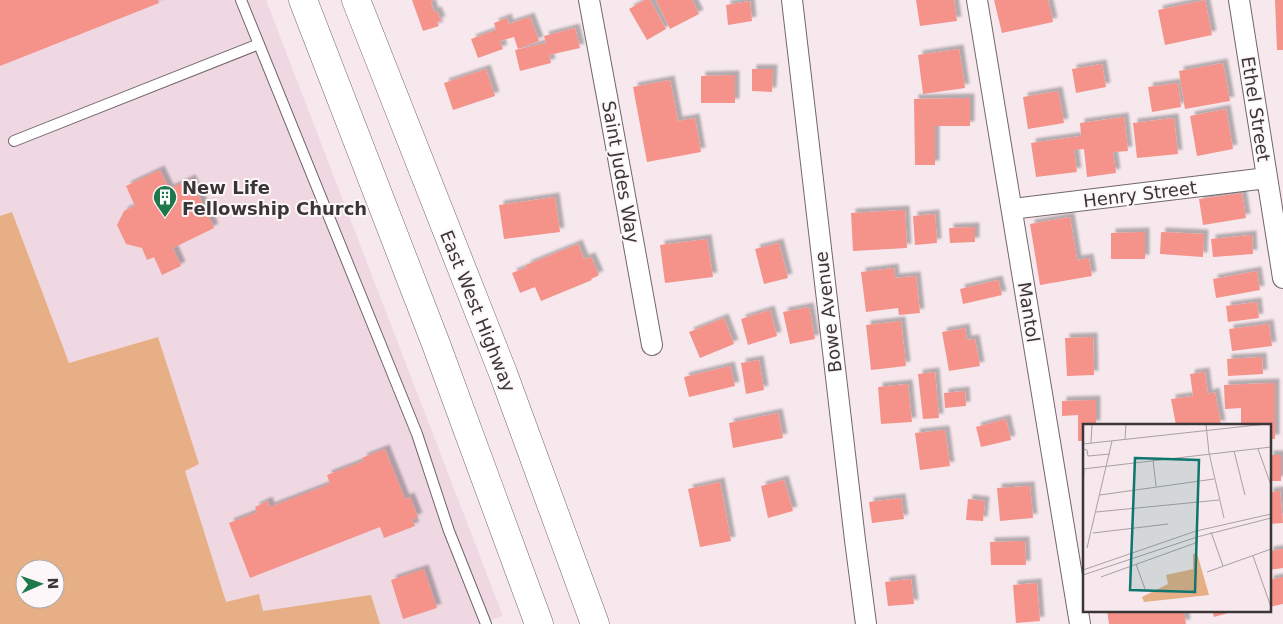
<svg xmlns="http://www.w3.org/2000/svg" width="1283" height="624" viewBox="0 0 1283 624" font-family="'DejaVu Sans',sans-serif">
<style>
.built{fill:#efd8e1;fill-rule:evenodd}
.green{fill:#e6af85;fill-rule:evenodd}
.building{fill:#f5928a;filter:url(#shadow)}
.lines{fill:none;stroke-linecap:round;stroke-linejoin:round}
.lane-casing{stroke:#72666a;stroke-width:12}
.street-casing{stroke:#72666a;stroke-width:22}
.highway-casing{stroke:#72666a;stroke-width:29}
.lane{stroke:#fff;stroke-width:10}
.street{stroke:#fff;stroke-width:20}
.highway{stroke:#fff;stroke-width:28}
.labels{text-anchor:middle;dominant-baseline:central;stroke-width:4;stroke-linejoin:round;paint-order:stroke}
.street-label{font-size:18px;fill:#3a3537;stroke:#fdf7fa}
.poi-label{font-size:18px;font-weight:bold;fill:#3a3537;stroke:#fdf7fa;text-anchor:start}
.inset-road{fill:none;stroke:#aba0a4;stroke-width:1}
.view{fill:#0f766e;fill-opacity:0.15;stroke:#0f766e;stroke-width:2.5}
.inset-edge{fill:none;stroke:#3a3537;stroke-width:2.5}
</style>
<defs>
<filter id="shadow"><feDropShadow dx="4.5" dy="-4.5" stdDeviation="1" flood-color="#0004"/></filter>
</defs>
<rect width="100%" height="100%" fill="#f6e8ed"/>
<!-- built -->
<path class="built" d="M0,0H266L503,616L479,624H0ZM25,569H55V599H25Z"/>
<!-- green -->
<path class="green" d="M12,212L69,363L158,337L199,464L185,471L226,602L259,594L263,611L371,595L380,624H0V216ZM25,569H55V599H25Z"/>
<!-- building -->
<path class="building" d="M0,0H158L159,3L0,66Z
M412,0H434L431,2L434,12L437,11L441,21L437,22L439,26L423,31Z
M645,0H650L666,29L647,40L629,9Z
M656,0H692L699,14L670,29Z
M916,0H954L957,21L920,26Z
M994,0H1048L1053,22L1002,33Z
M1205,0L1212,35L1165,45L1158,10Z
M1275,0H1283V50H1277Z
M750,1L752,21L728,25L726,5Z
M530,17L539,41L518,49L514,37L500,41L503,49L478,58L471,39L496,30L494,23L507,18L509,24Z
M575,28L580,48L549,55L551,63L520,71L515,50L546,43L544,36Z
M959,49L965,88L923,94L918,55Z
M1223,63L1230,101L1185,109L1179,71Z
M1102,64L1106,87L1076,93L1072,69Z
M486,69L495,96L453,110L444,83Z
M752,69H773L772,92L752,91Z
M735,75V103H701V76Z
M670,80L678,121L695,118L701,152L647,162L633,87Z
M1178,83L1181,107L1152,112L1148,87Z
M1058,91L1064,123L1028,129L1023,97Z
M970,98V126H935V165H915L914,99Z
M1226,109L1233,149L1197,156L1190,116Z
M1124,117L1128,151L1113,152L1116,173L1087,177L1084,149L1074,150L1077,172L1036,177L1031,143L1081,136L1080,123Z
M1174,118L1178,154L1137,158L1133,123Z
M160,170L169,189L191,179L214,228L173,248L181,266L162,275L154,257L147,260L142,248L126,244L117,225L124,211L135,206L126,186Z
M1242,193L1246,218L1203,225L1199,199Z
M555,197L560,232L504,239L499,205Z
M905,210L907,248L853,251L851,213Z
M935,214L937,243L915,245L913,216Z
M1070,217L1077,260L1089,258L1092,276L1040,285L1030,224Z
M975,227V242L950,243L949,228Z
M1145,232V259H1111V233Z
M1161,232L1204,234L1203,257L1160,254Z
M1252,235L1253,254L1213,257L1211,239Z
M707,239L713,277L665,283L660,245Z
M779,243L788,278L764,284L755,249Z
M578,244L584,259L591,257L599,275L591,279L592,280L541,301L535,287L520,293L512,273L527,267L526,265Z
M894,268L895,278L916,276L920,313L899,315L898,308L866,312L861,272Z
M1257,271L1260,290L1216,298L1213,279Z
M998,280L1002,295L963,304L960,289Z
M1257,302L1259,318L1228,322L1226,306Z
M809,307L815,339L790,344L783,312Z
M770,310L777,336L748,345L741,319Z
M724,318L734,344L700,358L689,332Z
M901,321L906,366L871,370L866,325Z
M1269,324L1272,346L1232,351L1229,329Z
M965,328L967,340L975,339L980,366L949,371L942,332Z
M1093,337L1094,375L1067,376L1065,338Z
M1262,357L1263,374L1228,376L1227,359Z
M759,360L764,390L746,394L741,363Z
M730,366L735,386L689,397L684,377Z
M935,372L939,418L923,419L918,374Z
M1205,372L1208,394L1215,392L1221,425H1176L1171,399L1193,396L1190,374Z
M1275,383V439H1269V425H1241V408L1225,409L1224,385Z
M908,384L912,422L881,424L878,387Z
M965,391L966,406L945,408L944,393Z
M1096,400V425H1084V441H1078V415L1062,416V401Z
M778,413L783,438L733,448L729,423Z
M1006,419L1011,440L981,447L976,427Z
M945,430L950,466L920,470L915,433Z
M385,449L405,499L410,497L418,517L412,520L415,526L384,538L380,527L250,578L229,523L257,512L255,507L268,501L270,507L330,484L327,475L364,461L362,458Z
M1269,455H1281V481H1269Z
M784,480L793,511L768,518L761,486Z
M720,482L731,541L700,547L688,489Z
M1030,486L1033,518L1000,521L997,488Z
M1280,491L1283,523L1269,524V492Z
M901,498L904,519L872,523L869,502Z
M968,499L985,501L983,521L966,520Z
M1025,541L1026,565H991L990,542Z
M1283,549V568L1269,570V551Z
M424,569L437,608L403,619L391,580Z
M1283,577V604L1269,607V580Z
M911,579L914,604L888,606L885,582Z
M1037,583L1040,621L1016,623L1013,585Z
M1107,610H1184L1186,624H1109Z
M1212,610H1235V611L1214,617Z"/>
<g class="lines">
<!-- lane casing -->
<g class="lane-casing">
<path id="lane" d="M241,0L417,434L449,531L486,624
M14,141L259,44"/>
</g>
<!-- street casing -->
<g class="street-casing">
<path id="street" d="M589,0L608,102L652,345
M792,0L855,540L866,624
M977,0L1080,624
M1239,0L1283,278
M1012,209L1267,178"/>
</g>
<!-- highway casing -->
<g class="highway-casing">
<path id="highway" d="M303,0L436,344L539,624
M356,0L503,373L595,624"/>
</g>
<!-- lane -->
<use href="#lane" class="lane"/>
<!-- street -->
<use href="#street" class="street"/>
<!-- highway -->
<use href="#highway" class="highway"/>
</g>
<!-- icons -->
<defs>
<g id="building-pin" transform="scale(1.25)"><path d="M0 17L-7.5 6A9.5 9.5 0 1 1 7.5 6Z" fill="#1f784c" stroke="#fdf7fa"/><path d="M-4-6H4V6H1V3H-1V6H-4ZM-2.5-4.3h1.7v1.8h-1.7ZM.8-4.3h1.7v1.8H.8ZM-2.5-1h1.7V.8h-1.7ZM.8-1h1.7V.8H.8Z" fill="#fff"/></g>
</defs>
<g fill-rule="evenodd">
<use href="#building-pin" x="165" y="197"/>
</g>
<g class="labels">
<!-- street labels -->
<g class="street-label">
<text transform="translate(1256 109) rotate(81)">Ethel Street</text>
<text transform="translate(621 172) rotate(80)">Saint Judes Way</text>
<text transform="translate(1140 194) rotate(-7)">Henry Street</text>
<text transform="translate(478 311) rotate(68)">East West Highway</text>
<text transform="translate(828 312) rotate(-97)">Bowe Avenue</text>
<text transform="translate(1029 312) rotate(81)">Mantol</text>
</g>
<!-- poi labels -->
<g class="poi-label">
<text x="182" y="187">New Life<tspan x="182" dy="21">Fellowship Church</tspan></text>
</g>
</g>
<!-- overview -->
<g transform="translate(1083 424)">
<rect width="188" height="188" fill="#f6e8ed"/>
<path d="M114,129L126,171L61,178L59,173L85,160L83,151L110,145V130Z" fill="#e6af85"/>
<path class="inset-road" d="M123,0L126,29L141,94M42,15L43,0M8,19L9,0M0,20L183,0M0,25L4,26L5,32L27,30M175,25L188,61M151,27L162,71M70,36L73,62M0,45L188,23M17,71L131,55M0,72L1,44M13,88L136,76M128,108L140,142M10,109L85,100M4,124L29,17M170,132L188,183M53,140L62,165M0,146L113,107L188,90M124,148L188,125M0,151L114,113L188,94M18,153L115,118"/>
<path class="view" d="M52,34L116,36L112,168L47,166Z"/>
<rect width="188" height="188" class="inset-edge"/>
</g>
<!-- north arrow -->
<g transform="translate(40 584) rotate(88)"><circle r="24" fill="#fdf7fa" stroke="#afa9ac"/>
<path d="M0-4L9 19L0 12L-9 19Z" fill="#1f784c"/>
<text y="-8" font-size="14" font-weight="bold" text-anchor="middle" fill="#3a3537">N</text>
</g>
</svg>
